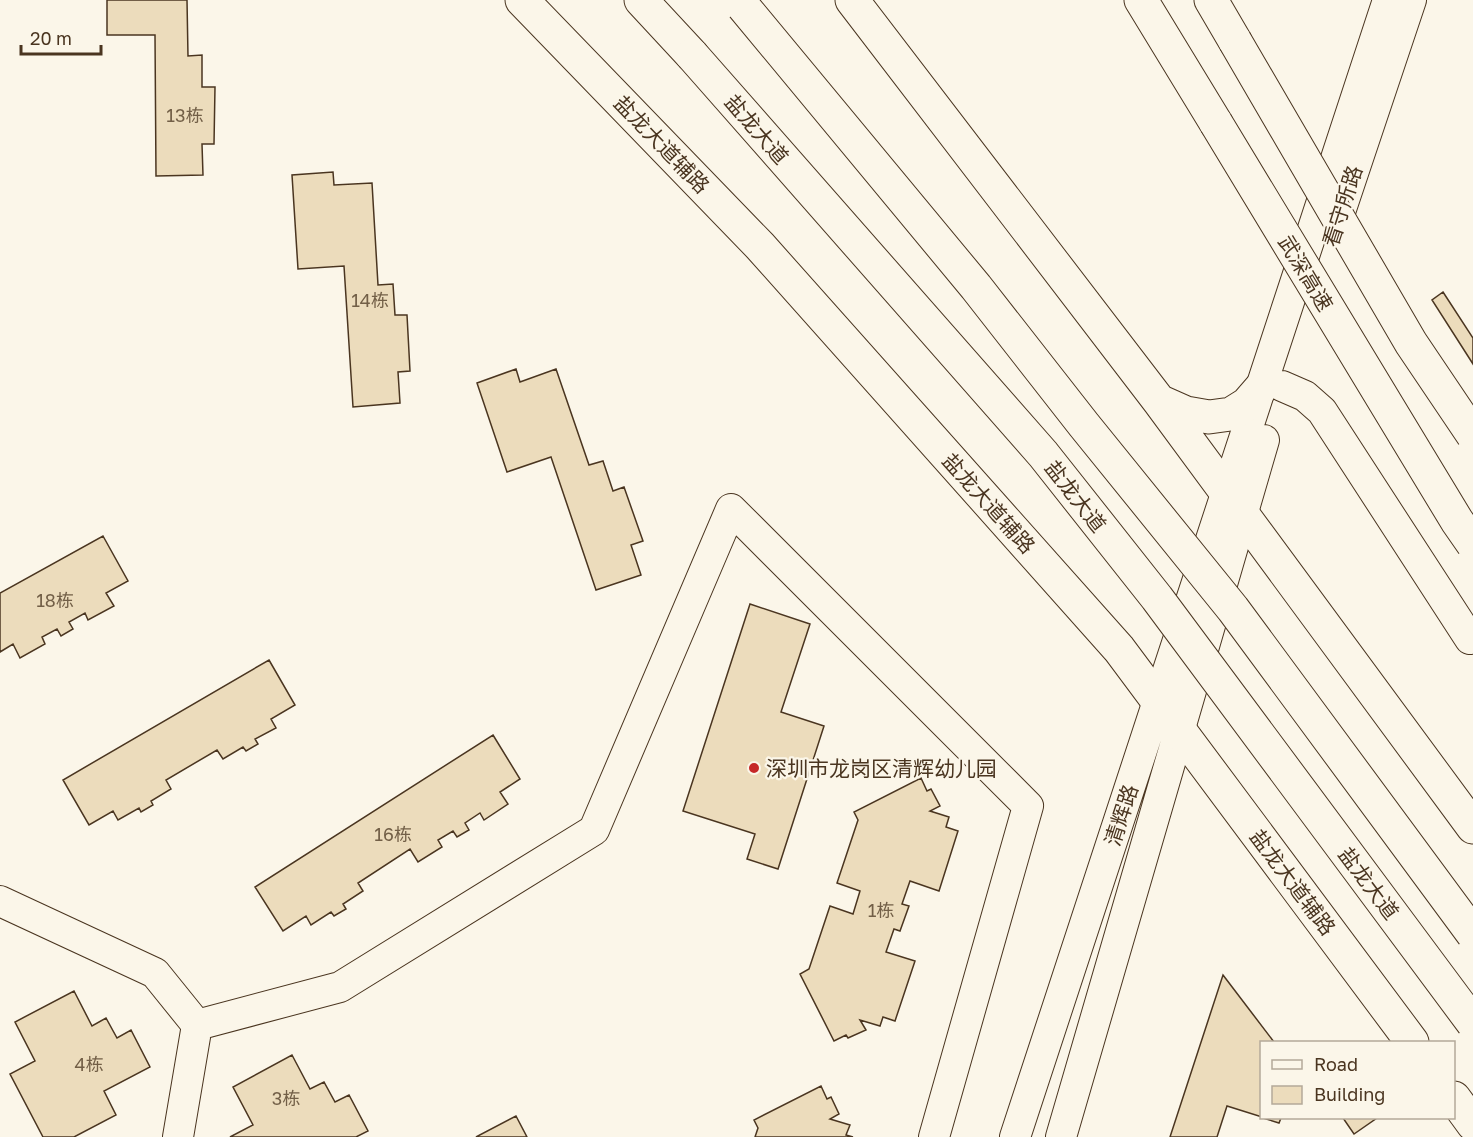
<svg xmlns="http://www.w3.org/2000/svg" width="1473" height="1137" viewBox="0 0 1473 1137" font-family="'Golos Text','Noto Sans SC',sans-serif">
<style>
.building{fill:#ecdcbc;stroke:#4a3520;stroke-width:1.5}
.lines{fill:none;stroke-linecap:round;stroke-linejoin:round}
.minor-casing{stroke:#4a3520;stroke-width:32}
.major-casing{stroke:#4a3520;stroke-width:35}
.highway-casing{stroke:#4a3520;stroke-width:35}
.minor{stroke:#fbf6e9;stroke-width:30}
.major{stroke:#fbf6e9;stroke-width:33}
.highway{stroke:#fbf6e9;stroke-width:33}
.highway-bridge-casing{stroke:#4a3520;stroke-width:35;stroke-linecap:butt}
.highway-bridge{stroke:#fbf6e9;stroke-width:33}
.poi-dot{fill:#c62828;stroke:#fbf6e9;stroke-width:2}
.labels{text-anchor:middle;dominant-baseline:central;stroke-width:4.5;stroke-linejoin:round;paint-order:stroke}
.number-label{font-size:18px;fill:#725f47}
.street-label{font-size:21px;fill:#4a3520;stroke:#fbf6e9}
.poi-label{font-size:21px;fill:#4a3520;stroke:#fbf6e9;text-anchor:start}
</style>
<rect width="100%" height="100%" fill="#fbf6e9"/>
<!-- building -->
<path class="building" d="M107,0H187L188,56L202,55V87H215L214,144H202L203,175L156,176L155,35H107Z
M333,172L334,185L372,183L378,285L393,284L395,315H407L410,371L398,372L400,403L353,407L344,266L298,269L292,175Z
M1443,292L1473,338V364L1432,300Z
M516,369L520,382L556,369L589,465L603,461L613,491L624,487L643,541L631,545L641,575L596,590L551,457L507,472L477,383Z
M103,536L128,581L106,593L114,606L88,620L85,613L69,622L73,629L61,636L57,629L42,637L45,644L20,658L13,644L0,652V593Z
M750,604L810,624L781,712L824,726L778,869L747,859L755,834L683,811Z
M269,660L295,705L271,719L276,728L255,739L258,744L246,751L243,747L223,759L217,750L166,780L171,789L151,801L153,805L141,812L139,808L118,820L113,811L89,825L63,780Z
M493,735L520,779L500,792L508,804L484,820L480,813L465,823L469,830L457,837L453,831L438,840L442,847L418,862L410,849L358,883L363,891L343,904L346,909L334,916L331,912L311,925L306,916L283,931L255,887Z
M921,778L927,791L931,789L940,806L930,811L949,817L946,827L958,831L939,891L910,881L902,904L909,906L900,931L894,929L886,952L915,961L895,1021L883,1017L880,1026L860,1020L866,1030L848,1038L846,1035L834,1041L800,974L809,969L830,906L853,914L860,891L837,883L858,820L854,812Z
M1223,975L1274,1042H1262V1117L1227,1106L1217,1137H1170Z
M74,991L92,1026L106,1018L117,1038L131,1030L150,1067L104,1091L116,1115L74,1137H43L10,1074L35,1061L15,1022Z
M292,1055L310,1089L324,1082L335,1102L349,1095L368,1131L356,1137H230L253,1125L233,1087Z
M821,1086L827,1099L831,1097L839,1114L830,1119L850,1125L846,1135L853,1137H755L758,1128L754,1120Z
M516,1116L527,1137H476Z
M1263,1118H1281L1279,1123Z
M1343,1118H1377L1354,1134Z"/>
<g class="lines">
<!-- minor casing -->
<g class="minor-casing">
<path id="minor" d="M1338,218L1411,0
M1282,386L1305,396L1322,411L1470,639L1473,637
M0,901L155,973L197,1025
M178,1137L197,1025L340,987L594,830L731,509L1028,806L934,1137
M1015,1137L1388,0
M1061,1137L1264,440"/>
</g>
<!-- major casing -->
<g class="major-casing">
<path id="major" d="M522,0L760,246L1119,649L1412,1042
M852,0L1159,401L1473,827
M1159,401L1186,413L1209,417L1231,414L1247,404L1260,389
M1454,1098L1473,1124"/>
</g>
<!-- highway casing -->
<g class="highway-casing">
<path id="highway" d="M641,0L692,55
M1141,0L1216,123
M1211,0L1235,41"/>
</g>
<!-- minor -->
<use href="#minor" class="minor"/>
<!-- major -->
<use href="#major" class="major"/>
<!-- highway -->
<use href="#highway" class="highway"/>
<!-- highway-bridge casing -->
<g class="highway-bridge-casing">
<path id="highway-bridge" d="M743,6L976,287L1084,425L1233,609L1473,934
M1235,41L1411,343L1473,435
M692,55L1043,454L1157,598L1473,1023
M1216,123L1457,521L1473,544"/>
</g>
<!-- highway-bridge -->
<use href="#highway-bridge" class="highway-bridge"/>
</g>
<!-- markers -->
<circle class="poi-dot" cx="754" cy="768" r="6"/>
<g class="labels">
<!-- number labels -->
<g class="number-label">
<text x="185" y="115">13栋</text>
<text x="370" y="300">14栋</text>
<text x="55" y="600">18栋</text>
<text x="393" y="834">16栋</text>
<text x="881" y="910">1栋</text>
<text x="89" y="1064">4栋</text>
<text x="286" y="1098">3栋</text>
</g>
<!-- street labels -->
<g class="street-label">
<text transform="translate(757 129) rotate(49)">盐龙大道</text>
<text transform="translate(662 144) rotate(46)">盐龙大道辅路</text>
<text transform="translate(1342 206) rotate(-72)">看守所路</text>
<text transform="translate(1306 273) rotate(59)">武深高速</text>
<text transform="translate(1076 496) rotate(52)">盐龙大道</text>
<text transform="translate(989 503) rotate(48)">盐龙大道辅路</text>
<text transform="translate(1121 815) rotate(-72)">清辉路</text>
<text transform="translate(1293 882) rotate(53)">盐龙大道辅路</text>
<text transform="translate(1369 883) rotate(53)">盐龙大道</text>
</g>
<!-- poi labels -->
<g class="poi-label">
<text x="766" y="768">深圳市龙岗区清辉幼儿园</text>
</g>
</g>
<!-- legend -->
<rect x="1260" y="1041" width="195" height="78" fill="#fbf6e9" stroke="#b4a999" stroke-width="1.5"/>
<rect x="1272" y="1060" width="30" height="9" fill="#fbf6e9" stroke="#b4a999" stroke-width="1.5"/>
<text x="1314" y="1071" font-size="18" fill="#4a3520">Road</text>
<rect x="1272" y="1086" width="30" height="18" fill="#ecdcbc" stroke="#b4a999" stroke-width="1.5"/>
<text x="1314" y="1101" font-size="18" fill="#4a3520">Building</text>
<!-- scale -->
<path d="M21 45v9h80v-9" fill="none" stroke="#4a3520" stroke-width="3"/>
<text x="30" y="45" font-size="18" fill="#4a3520" stroke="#fbf6e9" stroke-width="4.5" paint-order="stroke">20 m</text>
</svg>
